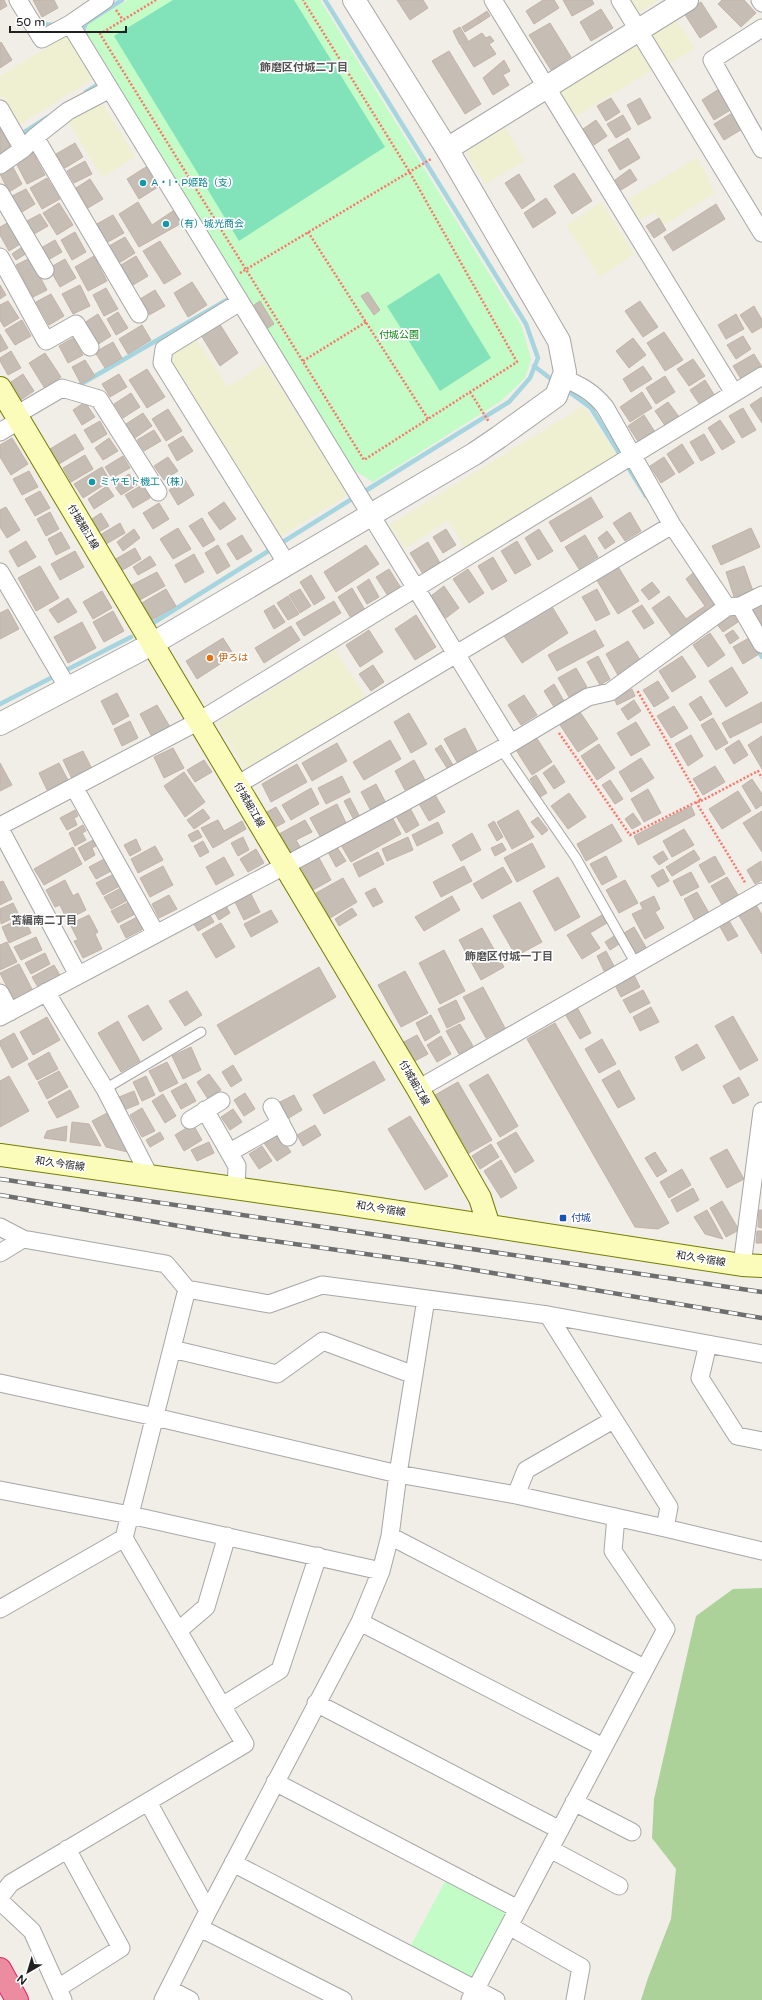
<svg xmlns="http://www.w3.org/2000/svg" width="762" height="2000" viewBox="0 0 762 2000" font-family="'Varela Round','Noto Sans JP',sans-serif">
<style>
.farmland{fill:#eff0d2}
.forest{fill:#acd29a}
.park{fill:#c3fcc6}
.pitch{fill:#82e3ba}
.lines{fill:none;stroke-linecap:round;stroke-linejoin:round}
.stream{stroke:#a6d5e0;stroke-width:4.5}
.building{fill:#c6bdb5;stroke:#c4b3a8}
.service-casing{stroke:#a7a7a7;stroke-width:11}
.minor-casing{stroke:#a7a7a7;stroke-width:19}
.tertiary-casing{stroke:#a7a7a7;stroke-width:24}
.secondary-casing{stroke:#757e01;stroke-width:24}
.motorway-casing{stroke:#e2216a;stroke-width:24}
.path{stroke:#ff746a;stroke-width:2.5;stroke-dasharray:2 2;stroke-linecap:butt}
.service{stroke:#fff;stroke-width:9}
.minor{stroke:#fff;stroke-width:17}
.tertiary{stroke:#fff;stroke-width:22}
.secondary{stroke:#fbfcba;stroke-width:22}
.motorway{stroke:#eb8ca1;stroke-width:22}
.rail-casing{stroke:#6e6e6e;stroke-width:4.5}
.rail{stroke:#fff;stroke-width:3;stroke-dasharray:9;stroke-linecap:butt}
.culture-dot{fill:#0f9aa8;stroke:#fff;stroke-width:1.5}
.food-dot{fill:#e8710a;stroke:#fff;stroke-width:1.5}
.transit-dot{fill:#1a4fb4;stroke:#fff;stroke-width:1.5}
.labels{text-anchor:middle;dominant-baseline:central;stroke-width:3.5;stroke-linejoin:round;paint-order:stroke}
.culture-label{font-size:10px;fill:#0d838f;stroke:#fff;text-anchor:start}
.park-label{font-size:10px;fill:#07850d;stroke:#fff}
.street-label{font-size:10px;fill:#202020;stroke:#fff}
.food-label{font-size:10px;fill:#c56008;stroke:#fff;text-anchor:start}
.transit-label{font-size:10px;fill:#164399;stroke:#fff;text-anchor:start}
.neighbourhood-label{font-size:11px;font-weight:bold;fill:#535353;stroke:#fff}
</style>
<rect width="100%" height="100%" fill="#f1ede7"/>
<!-- farmland -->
<path class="farmland" d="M630,0H659L638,13Z
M674,17L695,48L668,65L647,33Z
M67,35L93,79L19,125L0,94V76Z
M634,41L652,70L572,119L554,90Z
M102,102L135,157L102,177L68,121Z
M503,124L525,161L485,184L463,147Z
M697,157L715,193L664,225L655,212L640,220L629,199Z
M602,202L634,254L600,277L566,225Z
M195,337L228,387L265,363L349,494L278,538L170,363V354Z
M583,406L619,456L465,549L448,520L405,549L389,525Z
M335,650L366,697L246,769L217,723Z"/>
<!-- forest -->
<path class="forest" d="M762,1588V2000H641L648,1978L671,1919L676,1869L652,1838L654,1799L696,1616L733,1589Z"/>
<!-- park -->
<path class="park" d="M128,0H320L522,327L531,359L525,378L501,401L373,482L354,470L86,32L88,24Z
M446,1880L504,1909L506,1916L477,1975L469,1977L410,1947Z"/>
<!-- pitch -->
<path class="pitch" d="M173,0H294L385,147L239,241L114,36Z
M439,273L491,358L440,391L387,306Z"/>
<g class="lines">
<!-- stream -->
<path class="stream" d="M325,0L526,324L538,358L530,378L509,402L362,493
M39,22L40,24L56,25
M86,35L83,31L86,23L122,0
M86,92L102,82
M23,133L48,117
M534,366L555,382
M76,387L232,297
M564,388L591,408L646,496
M153,623L355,497
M757,648L762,657
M0,704L131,637"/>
</g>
<!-- building -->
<path class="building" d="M0,0H4L7,6L0,10Z
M33,0H54L58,8L42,17Z
M397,0H423L428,8L410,20Z
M543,0H554L559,8L534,24L526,11Z
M563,0H592L594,4L572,16Z
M722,0H744L756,13L741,27L718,4Z
M701,2L717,27L700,38L684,13Z
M601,9L613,28L591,41L580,22Z
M487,11L490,16L481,22L478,17Z
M478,17L481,22L465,32L462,27Z
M550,23L571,57L551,70L529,35Z
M460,27L468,41L460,45L453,31Z
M482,33L486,38L490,36L494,41L489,44L496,54L474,67L461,46Z
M1,42L12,60L0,68V43Z
M449,51L481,104L465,114L432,61Z
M504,60L510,71L503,75L509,85L493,95L483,78Z
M719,89L732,109L714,120L702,100Z
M611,98L620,112L606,121L597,106Z
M640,98L651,118L638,125L627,105Z
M734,112L744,128L724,140L714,124Z
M623,115L631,129L616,138L607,124Z
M596,120L607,136L594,145L583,129Z
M0,128L11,147L0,154Z
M628,138L640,158L620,170L608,150Z
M75,143L83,157L65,168L56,154Z
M33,153L45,175L27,184L16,163Z
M85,161L92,174L74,183L67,171Z
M13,167L22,184L9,192L0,174Z
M146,167L158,187L139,199L127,179Z
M630,169L637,180L621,190L615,180Z
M574,173L592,201L572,214L554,186Z
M519,174L535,200L522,209L505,183Z
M47,178L60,199L42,209L30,188Z
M90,179L103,199L88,208L76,188Z
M26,189L35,204L22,212L12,196Z
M546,198L556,213L533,228L524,213Z
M138,202L152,225L173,211L182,223L139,247L119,214Z
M59,203L73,225L57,235L43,213Z
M716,204L725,219L673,251L664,237Z
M40,214L48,226L34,234L27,221Z
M113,215L124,233L106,243L95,225Z
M210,217L215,225L211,228L206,220Z
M659,218L666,230L654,238L646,226Z
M9,222L22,243L9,251L0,235V227Z
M75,232L86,252L72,260L61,240Z
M125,237L135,253L119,263L109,246Z
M55,240L62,252L48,260L41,248Z
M160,241L181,274L164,284L143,251Z
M22,247L27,253L16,260L12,254Z
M94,256L107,281L88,291L75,267Z
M136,256L148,276L133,285L121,265Z
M30,258L47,290L33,297L16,265Z
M65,259L76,278L60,287L49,268Z
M192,282L207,305L188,317L174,293Z
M0,285L6,295L0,299Z
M80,285L90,306L73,314L62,294Z
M106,288L118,309L104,316L93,295Z
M155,290L165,306L149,315L140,299Z
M368,292L380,310L374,315L361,296Z
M51,294L64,316L49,325L36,302Z
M8,301L19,318L4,327L0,320V305Z
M260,301L274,324L268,328L254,305Z
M640,301L658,327L643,337L625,311Z
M754,306L762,320V327L752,333L740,315Z
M118,312L128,328L116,335L107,319Z
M98,314L111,336L97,345L84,323Z
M736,314L744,329L726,339L718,325Z
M22,320L31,336L15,345L5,330Z
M219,323L238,353L220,366L201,335Z
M142,325L151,340L128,354L119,339Z
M664,332L683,360L665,371L647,343Z
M0,334L8,348L0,352Z
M743,336L751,349L736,359L727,345Z
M73,338L83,355L68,363L59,346Z
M633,338L646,355L629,368L616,351Z
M113,342L122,358L105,368L95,352Z
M11,351L21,368L8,375L0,361V358Z
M45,353L61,377L44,387L29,363Z
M754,354L762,367L741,379L733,366Z
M693,359L705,376L689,386L677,369Z
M85,360L95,376L81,384L72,367Z
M643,366L652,379L631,392L623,379Z
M147,369L165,397L147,408L129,380Z
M23,374L34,391L19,401L8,384Z
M119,374L127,387L110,397L102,384Z
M665,376L675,392L656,404L646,388Z
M705,380L715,396L700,405L690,390Z
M642,392L652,408L630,422L620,407Z
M131,393L140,407L123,418L114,404Z
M762,397V423L750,405Z
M85,402L95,417L82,425L73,410Z
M668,402L680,418L666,427L655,411Z
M743,408L756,430L742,438L729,416Z
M168,409L182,431L166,441L152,419Z
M143,413L152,426L135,438L126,424Z
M644,415L655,432L639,443L628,426Z
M720,420L735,442L722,450L708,428Z
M100,421L107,434L92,443L84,430Z
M154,430L161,441L144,451L137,440Z
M75,434L84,449L59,464L50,449Z
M704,434L715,453L701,461L690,442Z
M183,436L193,451L177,461L168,445Z
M12,438L28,464L11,475L0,457V445Z
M109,438L118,451L103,460L95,448Z
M682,444L694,463L679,473L667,454Z
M85,455L93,469L71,482L63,468Z
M123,456L130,468L112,478L105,467Z
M168,457L178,471L164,480L154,466Z
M664,457L675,474L661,483L650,466Z
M102,467L110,481L83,498L74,484Z
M29,471L38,487L22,495L13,479Z
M129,474L137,485L121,495L113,484Z
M185,480L194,495L178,505L169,490Z
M142,485L150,498L133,508L125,495Z
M107,486L114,496L94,509L88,499Z
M40,491L50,508L35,516L25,499Z
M591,497L603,517L561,542L549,522Z
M224,502L236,519L220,530L208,513Z
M159,503L169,519L153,529L143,513Z
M6,507L20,530L7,538L0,527V510Z
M50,512L59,529L46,536L37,519Z
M630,512L641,531L625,541L613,523Z
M101,513L109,526L97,533L89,521Z
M202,518L215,540L203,547L189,526Z
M120,523L125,533L106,544L100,535Z
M178,528L191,549L173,559L160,539Z
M751,528L760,547L721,565L712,546Z
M134,529L140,538L123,551L117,542Z
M446,529L456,545L443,553L433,537Z
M539,529L553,551L538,560L525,538Z
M607,531L615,542L605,549L598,538Z
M61,532L70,548L56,555L48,539Z
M242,535L252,551L237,560L227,544Z
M585,535L598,557L579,569L565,547Z
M26,541L36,557L18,567L9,551Z
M517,541L531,565L515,574L501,551Z
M428,542L440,563L423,574L410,553Z
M218,545L230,566L217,574L205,553Z
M366,545L379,564L336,592L324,572Z
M135,548L141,559L121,571L114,560Z
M75,551L84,567L60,580L51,564Z
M194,554L204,572L185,583L175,565Z
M150,556L156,565L138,575L133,567Z
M493,557L507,581L492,590L478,566Z
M617,565L639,601L618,614L596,579Z
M40,566L59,598L36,611L18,578Z
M744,566L754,594L735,600L726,572Z
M389,569L401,588L388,596L376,577Z
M468,569L484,593L469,603L453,579Z
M157,572L165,586L138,601L130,586Z
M693,573L718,607L673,638L652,608L669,596L686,619L705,606L686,579Z
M311,575L325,598L314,605L300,582Z
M369,579L379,597L367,604L357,587Z
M652,582L660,592L649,600L641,590Z
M444,586L459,608L446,618L431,596Z
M352,588L365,610L351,618L338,597Z
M166,589L176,606L150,621L140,604Z
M300,589L311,606L300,613L289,595Z
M597,589L610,614L596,621L582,597Z
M102,591L112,608L93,619L83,602Z
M288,596L299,614L288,620L277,603Z
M68,598L77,612L58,623L49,610Z
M334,601L341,613L304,636L296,623Z
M762,601V629L750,608Z
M274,605L285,622L274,629L264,611Z
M551,605L568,633L522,663L504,636Z
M642,605L654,623L644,629L632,611Z
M8,609L19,629L0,639V613Z
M113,611L124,631L104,642L93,622Z
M732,613L738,622L723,632L716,623Z
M416,615L436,647L415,660L395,629Z
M82,622L96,648L68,663L54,637Z
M291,626L300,640L264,663L255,648Z
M369,630L383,652L360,667L346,645Z
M595,630L604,646L557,671L548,655Z
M733,630L739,638L730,644L725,635Z
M710,633L725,655L708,667L693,645Z
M223,638L234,655L197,679L186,661Z
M749,638L759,654L743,664L733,647Z
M628,641L642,663L619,677L606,654Z
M598,656L610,679L600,685L587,662Z
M682,656L696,677L672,692L659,671Z
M373,665L384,682L371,691L359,674Z
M732,667L748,693L726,707L709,681Z
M576,668L587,687L569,697L558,678Z
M658,681L669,698L654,707L643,690Z
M554,684L564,701L554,707L544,691Z
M632,689L635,696L617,705L614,698Z
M117,693L129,716L113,725L101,701Z
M524,695L537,715L521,725L508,705Z
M701,696L712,714L700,721L689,704Z
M634,700L641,711L628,720L621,709Z
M762,702V722L730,738L722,723Z
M157,705L170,727L152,737L140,714Z
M674,706L688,728L671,738L657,716Z
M578,709L598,739L578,752L558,722Z
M409,713L427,744L411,753L394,722Z
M713,718L728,743L716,750L701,725Z
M130,721L138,738L122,746L114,729Z
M636,722L650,745L631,756L617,733Z
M465,728L477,751L457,762L444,739Z
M691,735L703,756L688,766L675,744Z
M762,736V769L748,745Z
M536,737L552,762L532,775L516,750Z
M390,740L401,759L364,780L353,762Z
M739,740L748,755L734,764L725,749Z
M337,743L347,761L312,781L302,763Z
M599,744L615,768L597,780L581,756Z
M441,745L453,765L447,768L435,749Z
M173,748L184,768L164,778L154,757Z
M83,751L92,769L72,779L63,760Z
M641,758L654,778L631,792L619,772Z
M204,760L212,772L195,782L187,770Z
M414,760L425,780L405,790L395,771Z
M0,763L12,785L0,791Z
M59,763L68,780L47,790L39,773Z
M297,764L307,782L271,802L262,784Z
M554,765L565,782L554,789L543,773Z
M715,766L725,782L703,795L693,779Z
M184,772L205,802L185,817L164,786Z
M536,775L547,793L540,797L530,779Z
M342,776L350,792L326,804L318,788Z
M752,779L762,794V805L756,809L742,786Z
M610,780L623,799L615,804L602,785Z
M376,784L386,803L371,811L361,792Z
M311,788L319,804L291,820L282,805Z
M648,789L661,813L644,822L631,799Z
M738,791L751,811L722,829L709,809Z
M434,793L445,812L429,821L418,802Z
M569,793L586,817L568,829L551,806Z
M350,798L360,817L354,820L344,801Z
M337,804L347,825L321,838L310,818Z
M691,806L695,815L638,845L634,836Z
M276,807L285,822L274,828L265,813Z
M410,808L419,825L406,833L396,816Z
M203,809L210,818L194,829L187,820Z
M75,810L78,816L74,818L77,825L67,830L60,818Z
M518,810L534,837L512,849L497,822Z
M762,811V852L743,823Z
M633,813L641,824L632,829L625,819Z
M392,817L401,834L351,862L341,845Z
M538,817L548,830L542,835L531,822Z
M218,820L224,831L242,821L246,829L213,848L201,828Z
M305,820L312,832L296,840L302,850L291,856L279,834Z
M494,821L503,837L497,841L488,825Z
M438,822L443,833L417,846L412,835Z
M612,824L622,841L586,861L577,844Z
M83,825L86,831L82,833L86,840L75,846L69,833Z
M684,829L694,845L672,857L663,841Z
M198,830L202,837L192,842L188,835Z
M472,833L481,850L461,861L452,845Z
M243,837L249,850L238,856L231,843Z
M408,837L413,850L387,861L382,849Z
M136,839L141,850L130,856L124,845Z
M93,840L96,846L92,848L95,855L85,861L78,848Z
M203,841L209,852L200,857L194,846Z
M502,843L506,850L495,856L491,848Z
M532,843L545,867L517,882L504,858Z
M155,846L163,860L138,873L131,859Z
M73,847L82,864L44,885L34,869Z
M337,847L346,861L336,867L328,852Z
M256,849L264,863L248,872L240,859Z
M694,850L700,859L672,876L666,867Z
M663,851L668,859L659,865L653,857Z
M378,852L384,864L359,877L353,864Z
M318,856L331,880L313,890L300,866Z
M606,856L617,877L602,885L590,864Z
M715,856L725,874L709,883L699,865Z
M224,857L234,875L216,885L206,867Z
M106,858L113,870L96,879L89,867Z
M761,861L762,880L755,884L747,870Z
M163,866L173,885L150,897L140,878Z
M464,866L472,881L441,897L433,882Z
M503,867L512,882L482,899L473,884Z
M663,869L669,881L658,887L651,876Z
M691,872L699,887L681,896L673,881Z
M114,874L120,886L103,895L96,883Z
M558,877L580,917L555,931L533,891Z
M727,877L738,895L722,905L711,886Z
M343,878L357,902L330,918L316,893Z
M65,880L73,896L78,893L86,910L67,920L60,905L55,907L46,890Z
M625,880L638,903L619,913L606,890Z
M3,881L12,899L0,905V882Z
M121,888L128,900L111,909L104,897Z
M375,888L383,902L373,907L365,893Z
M249,890L260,912L244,920L233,898Z
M697,892L709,913L695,921L684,899Z
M169,895L177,909L159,918L152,904Z
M452,896L460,910L424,931L415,917Z
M654,896L660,909L655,912L664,928L645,939L632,914L643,909L640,903Z
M129,902L135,914L118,923L111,911Z
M520,902L542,942L516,956L493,916Z
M13,903L19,915L1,924L0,909Z
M755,903L762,915V954L738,914Z
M225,904L230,913L219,920L213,910Z
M352,908L357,915L339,926L335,919Z
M271,910L278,922L251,937L244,924Z
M208,912L214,922L198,931L192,921Z
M89,915L98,932L95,934L102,949L83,958L74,941L78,940L70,924Z
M602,915L607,923L590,933L600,948L582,959L567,935Z
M24,917L31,933L9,943L2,927Z
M137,917L143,929L126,938L120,926Z
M728,919L738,936L728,941L719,925Z
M221,923L235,947L216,958L202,934Z
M634,927L647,949L637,955L624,933Z
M482,928L504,967L481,980L459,940Z
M614,936L619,944L610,950L605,942Z
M36,937L42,950L21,960L14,947Z
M7,942L17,962L0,970V945Z
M444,950L465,991L440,1004L419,963Z
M606,951L614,966L604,971L597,956Z
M45,953L50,964L31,974L25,963Z
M19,964L33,991L14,1001L0,973Z
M54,965L61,977L39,989L32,977Z
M319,967L336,997L235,1055L217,1025Z
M405,971L428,1013L401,1027L378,985Z
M633,973L640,987L621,997L614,983Z
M483,987L505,1028L486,1038L463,997Z
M643,990L650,1003L630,1013L623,1000Z
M187,991L202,1015L185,1026L169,1001Z
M456,1000L465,1019L447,1028L438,1009Z
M148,1005L162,1029L143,1041L128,1016Z
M577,1007L591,1033L580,1039L565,1014Z
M651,1007L659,1022L640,1031L633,1017Z
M431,1015L440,1032L425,1041L416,1023Z
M733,1016L758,1060L740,1070L715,1026Z
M47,1017L60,1040L33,1055L20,1032Z
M118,1021L140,1061L121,1072L98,1033Z
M555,1023L669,1223L658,1229L635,1227L527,1039Z
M460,1024L473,1046L459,1054L446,1031Z
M14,1033L28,1059L12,1068L0,1045V1041Z
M417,1035L428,1054L413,1062L402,1043Z
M441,1036L451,1054L437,1062L427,1045Z
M602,1039L616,1064L599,1073L585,1049Z
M697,1044L705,1058L682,1071L675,1057Z
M191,1047L201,1070L183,1079L172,1056Z
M49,1052L58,1069L37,1080L28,1064Z
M374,1061L385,1080L324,1114L313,1095Z
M167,1062L178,1083L160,1092L149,1071Z
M233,1065L242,1080L231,1087L222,1072Z
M619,1070L635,1099L618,1108L602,1080Z
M59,1071L68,1087L47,1099L38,1082Z
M209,1074L221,1090L208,1099L197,1082Z
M488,1074L518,1126L500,1137L469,1085Z
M9,1076L29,1111L0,1127V1081Z
M146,1076L155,1095L142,1101L133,1082Z
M739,1077L749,1095L733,1104L723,1086Z
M458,1082L492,1140L469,1153L435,1095Z
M186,1083L196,1101L181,1109L171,1091Z
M70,1090L79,1107L57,1118L48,1102Z
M134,1091L139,1104L124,1110L119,1097Z
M245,1093L255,1109L244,1116L234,1100Z
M163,1094L176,1116L165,1123L152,1101Z
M294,1095L302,1110L287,1119L278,1103Z
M142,1108L155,1131L142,1137L130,1115Z
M233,1109L242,1122L230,1130L221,1117Z
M109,1112L132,1153L106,1147L92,1121Z
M410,1116L448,1176L425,1190L388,1129Z
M72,1122L89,1124L101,1146L70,1142Z
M193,1124L202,1140L184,1151L175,1135Z
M315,1125L321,1135L303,1146L297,1135Z
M67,1126L66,1141L44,1138L47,1131Z
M160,1132L164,1139L150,1147L146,1140Z
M516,1132L534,1161L515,1173L497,1143Z
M278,1134L291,1152L277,1161L264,1143Z
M209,1142L214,1153L197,1161L191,1150Z
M491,1144L499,1157L480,1169L472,1156Z
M262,1146L272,1161L259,1169L249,1154Z
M727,1149L744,1179L727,1188L710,1158Z
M655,1152L667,1171L657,1177L645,1158Z
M501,1160L517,1188L501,1198L484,1171Z
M682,1169L691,1185L669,1198L660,1182Z
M693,1188L699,1200L677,1212L671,1200Z
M722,1201L739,1230L726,1237L710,1208Z
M707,1210L723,1239L705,1234L694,1217Z
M759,1210H762V1228L758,1227Z
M757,1231H762V1243H756Z"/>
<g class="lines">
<!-- service casing -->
<g class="service-casing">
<path id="service" d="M501,749L576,858L636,964
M105,1089L201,1032"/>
</g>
<!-- minor casing -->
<g class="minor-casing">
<path id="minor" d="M18,0L42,39L70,24
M105,0L70,24L510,742
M493,0L734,393
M620,0L762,233
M760,0L762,3
M762,28L712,60L762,149
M0,109L23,149
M35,137L139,314
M0,165L23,149L35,137L68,111L110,89
M0,193L45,270
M0,257L46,341L76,324L90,347
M240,302L164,349L162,363L287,564
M563,378C580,385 593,392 605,407L672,525L727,607L740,606L762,644
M16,415L62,388L99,399L158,492
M0,432L20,420
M0,572L68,688
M740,606L762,595
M237,785L672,525
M74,787L156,934
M0,826L199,721L762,376
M0,829L78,975
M46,992L105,1089L150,1177
M0,993L10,1012
M0,1017L397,806L501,749L588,697L610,692L727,607
M418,1089L762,892
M272,1107L288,1137
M205,1110L237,1166L236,1189
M190,1120L221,1101
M230,1152L281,1123
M0,1227L23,1239L166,1264L187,1289L269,1304L322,1285L548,1315L762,1354
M0,1253L23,1239
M742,1265L762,1111
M548,1315L669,1507L665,1528
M708,1344L700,1378L737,1436L762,1441
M172,1349L277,1374L323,1341L414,1375
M0,1383L155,1417L398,1474L516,1495L665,1528L762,1551
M0,1490L130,1515L381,1571
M516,1495L526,1470L613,1420
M390,1536L644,1668
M124,1538L222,1706
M0,1609L124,1538L187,1289
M360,1622L603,1747
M178,1631L206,1607L227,1536
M316,1703L560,1830
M275,1782L518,1909
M148,1802L208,1911
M574,1802L632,1832
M550,1849L619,1886
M233,1863L496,2000
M0,1897L11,1883L245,1744L222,1706L280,1670L318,1556
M0,1901L32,1931L63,2000
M509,1926L581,1967L575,2000
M200,1928L343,2000
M58,1988L121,1948L67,1849
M169,1989L190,2000
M163,2000L208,1911L360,1622L381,1571L390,1536L398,1474L426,1299
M470,2000L666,1629L613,1551L616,1517"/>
</g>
<!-- tertiary casing -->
<g class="tertiary-casing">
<path id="tertiary" d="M447,149L687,0
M0,724L152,644L474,454L499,437L556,396L565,372L559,341L447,149L354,0"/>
</g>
<!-- secondary casing -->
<g class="secondary-casing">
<path id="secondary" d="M0,388L418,1089L480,1198L489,1226
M0,1155L340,1203L742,1265L762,1266"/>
</g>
<!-- motorway casing -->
<g class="motorway-casing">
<path id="motorway" d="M0,1969L17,2000"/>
</g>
<!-- path -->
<path class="path" d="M156,0L100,34L364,460L517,362L409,171L303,0
M116,10L123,20
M308,232L428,419
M240,273L431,159
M303,361L366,322
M470,392L489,422
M559,733L630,835L696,802L701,801L637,690
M701,801L758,771L762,778
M696,802L746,884"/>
<!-- service -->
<use href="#service" class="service"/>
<!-- minor -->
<use href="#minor" class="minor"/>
<!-- tertiary -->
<use href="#tertiary" class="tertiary"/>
<!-- secondary -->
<use href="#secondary" class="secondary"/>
<!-- motorway -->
<use href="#motorway" class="motorway"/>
<!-- rail casing -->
<g class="rail-casing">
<path id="rail" d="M0,1179L762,1292
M0,1195L231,1235L451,1266L762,1318"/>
</g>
<!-- rail -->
<use href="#rail" class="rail"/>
</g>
<!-- markers -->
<g class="culture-dot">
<circle cx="143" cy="183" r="4"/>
<circle cx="166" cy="224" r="4"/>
<circle cx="92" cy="482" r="4"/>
</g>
<circle class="food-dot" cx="210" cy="658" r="4"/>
<rect class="transit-dot" x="559" y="1214" width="8" height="8" rx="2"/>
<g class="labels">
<!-- culture labels -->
<g class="culture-label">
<text x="151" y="183">A・I・P姫路（支）</text>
<text x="174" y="224">（有）城光商会</text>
<text x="100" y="482">ミヤモト機工（株）</text>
</g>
<!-- park labels -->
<g class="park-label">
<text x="399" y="335">付城公園</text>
</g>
<!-- street labels -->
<g class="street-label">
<text transform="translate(83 527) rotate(59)">付城細江線</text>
<text transform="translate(249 805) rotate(60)">付城細江線</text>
<text transform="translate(414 1083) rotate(60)">付城細江線</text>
<text transform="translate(60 1164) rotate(8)">和久今宿線</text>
<text transform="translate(381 1209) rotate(9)">和久今宿線</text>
<text transform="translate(701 1259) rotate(9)">和久今宿線</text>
</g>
<!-- food labels -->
<g class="food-label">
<text x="218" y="658">伊ろは</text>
</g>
<!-- transit labels -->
<g class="transit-label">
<text x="571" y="1218">付城</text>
</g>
<!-- neighbourhood labels -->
<g class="neighbourhood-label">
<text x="304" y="67">飾磨区付城二丁目</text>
<text x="44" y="920">苫編南二丁目</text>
<text x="509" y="956">飾磨区付城一丁目</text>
</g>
</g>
<!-- north arrow -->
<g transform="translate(28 1972) rotate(218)" stroke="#ffffff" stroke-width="3" paint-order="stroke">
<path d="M0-3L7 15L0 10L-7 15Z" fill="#202020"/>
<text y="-6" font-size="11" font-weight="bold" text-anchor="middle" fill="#202020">N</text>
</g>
<!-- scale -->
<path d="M10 26v6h116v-6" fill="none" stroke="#202020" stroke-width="2"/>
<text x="16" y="26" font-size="12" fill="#202020" stroke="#ffffff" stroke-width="3" paint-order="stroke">50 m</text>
</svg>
